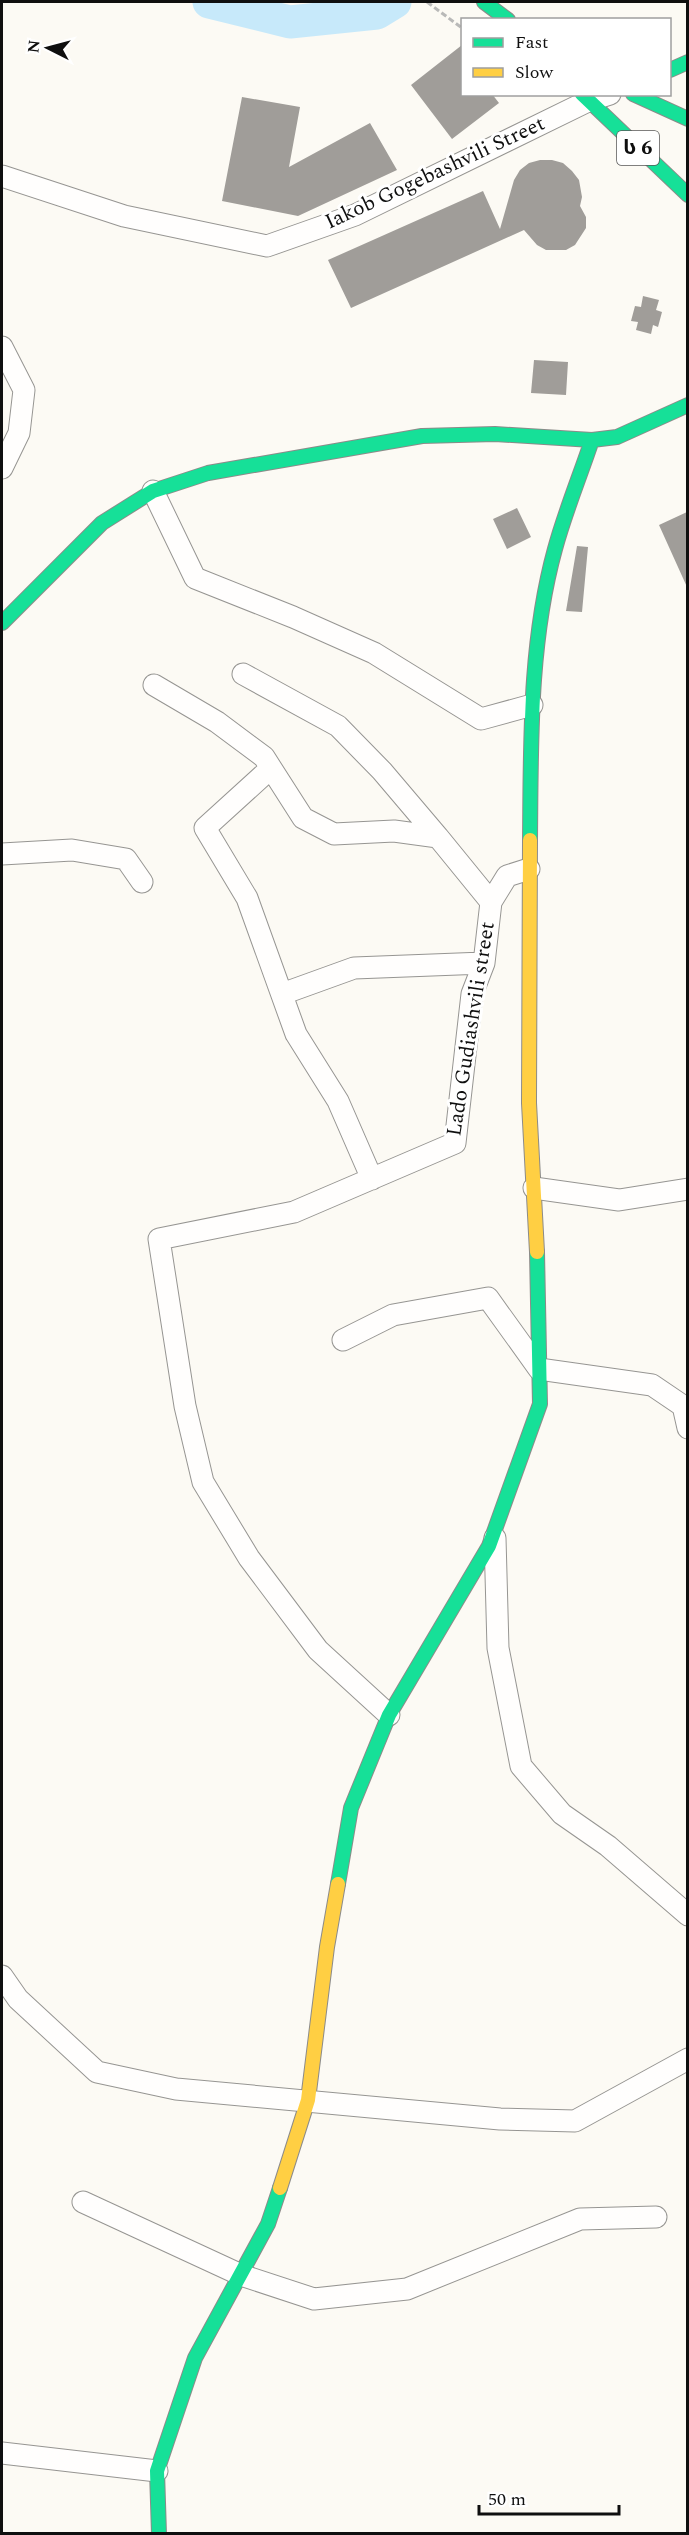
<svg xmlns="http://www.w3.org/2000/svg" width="689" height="2535" viewBox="0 0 689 2535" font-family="Spectral,'Noto Sans Georgian',serif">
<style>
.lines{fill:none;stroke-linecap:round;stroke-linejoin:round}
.river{stroke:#c7e9fa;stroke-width:33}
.building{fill:#a09d99}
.street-casing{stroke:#969592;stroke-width:23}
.fast-casing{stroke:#8c8b89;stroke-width:16}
.slow-casing{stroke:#8c8b89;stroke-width:16}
.path{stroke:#b9b9b8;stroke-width:3;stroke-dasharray:6 3;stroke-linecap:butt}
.street{stroke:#fffefd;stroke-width:21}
.fast{stroke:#16e098;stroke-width:14}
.slow{stroke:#ffcf43;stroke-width:14}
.labels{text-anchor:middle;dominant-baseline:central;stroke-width:6;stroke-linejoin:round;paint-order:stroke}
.shield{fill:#fff;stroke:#575757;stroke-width:1.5}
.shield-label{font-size:20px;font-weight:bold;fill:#0f0f0f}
.street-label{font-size:21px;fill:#0f0f0f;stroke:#fff}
</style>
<rect width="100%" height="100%" fill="#fcfaf4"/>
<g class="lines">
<!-- river -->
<path class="river" d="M209,2L290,22L377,13L395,2"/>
</g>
<!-- building -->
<path class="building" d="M462,45V94H492L499,103L452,139L411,85Z
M242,97L300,107L289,167L370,123L397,170L298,216L222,201Z
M540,160H552L563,163L572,171L579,180L582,197L580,206L586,217V228L575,245L566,250H546L537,245L524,230L351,308L328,260L483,191L500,229L514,180L520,170L529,163Z
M643,296L659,300L656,310L662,312L658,327L653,325L651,334L636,330L638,322L631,321L635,306L641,307Z
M534,360L568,362L566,395L531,393Z
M517,508L531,537L507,549L493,519Z
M687,512V587L659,525Z
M577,546L588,547L582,612L566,611Z"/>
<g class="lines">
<!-- street casing -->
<g class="street-casing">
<path id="street" d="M2,176L124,216L267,246L355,215L588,101L610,94
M2,347L24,390L19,433L2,468
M153,491L195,578L293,617L374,653L481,719L532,705
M243,674L338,726L382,771L438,837
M154,685L217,722L264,757L303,818L334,834L394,831L438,837L491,902
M271,768L205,828L247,898L296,1034L338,1101L372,1179
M2,854L72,850L126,859L142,882
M282,994L354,968L484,963
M534,1188L619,1200L688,1189
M343,1340L393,1315L488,1298L539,1369L652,1385L683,1406L688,1428
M495,1538L498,1648L521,1766L562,1814L608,1846L688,1915
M389,1715L318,1650L249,1558L203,1482L185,1406L159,1239L294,1212L455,1143L472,994L484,963L491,902L507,876L529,869
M2,1976L18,1999L97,2072L176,2089L500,2119L575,2121L688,2059
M83,2202L241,2275L314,2299L407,2289L580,2219L656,2217
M2,2453L157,2471"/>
</g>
<!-- fast casing -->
<g class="fast-casing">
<path id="fast" d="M484,2L508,20
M670,70L688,62
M582,94L688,195
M633,94L688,119
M2,623L102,523L153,491L208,473L422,436L495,434L592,440L617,437L688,405
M530,840C531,743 529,643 555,549C565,512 580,476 592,440
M338,1884L351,1808L389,1715L489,1546L540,1404L537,1252
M159,2534L157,2471L195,2358L268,2224L280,2188"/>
</g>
<!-- slow casing -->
<g class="slow-casing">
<path id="slow" d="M530,840L529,1103L537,1252
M280,2188L308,2100L327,1947L338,1884"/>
</g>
<!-- path -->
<path class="path" d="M427,2L462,28"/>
<!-- street -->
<use href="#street" class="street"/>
<!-- fast -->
<use href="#fast" class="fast"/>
<!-- slow -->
<use href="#slow" class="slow"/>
</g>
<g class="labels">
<!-- shield labels -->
<rect class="shield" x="617" y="131" width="42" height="34" rx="4.5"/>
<g class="shield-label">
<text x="638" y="148">ს 6</text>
</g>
<!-- street labels -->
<g class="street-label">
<text transform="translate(435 173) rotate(-25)">Iakob Gogebashvili Street</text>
<text transform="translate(471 1029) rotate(-81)">Lado Gudiashvili street</text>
</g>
</g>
<!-- border -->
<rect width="689" height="2535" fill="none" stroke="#0f0f0f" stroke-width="6"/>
<!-- legend -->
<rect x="461" y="18" width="210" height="78" fill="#ffffff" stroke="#9f9f9f" stroke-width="1.5"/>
<rect x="473" y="38" width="30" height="9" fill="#16e098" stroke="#9f9f9f" stroke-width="1.5"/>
<text x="515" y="48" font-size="18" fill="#0f0f0f">Fast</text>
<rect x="473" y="68" width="30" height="9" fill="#ffcf43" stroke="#9f9f9f" stroke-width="1.5"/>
<text x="515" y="78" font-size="18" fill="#0f0f0f">Slow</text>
<!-- north arrow -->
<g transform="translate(48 48) rotate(276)" stroke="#ffffff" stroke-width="4.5" paint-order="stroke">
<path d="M0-4.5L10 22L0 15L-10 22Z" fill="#0f0f0f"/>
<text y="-9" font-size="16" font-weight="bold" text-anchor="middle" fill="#0f0f0f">N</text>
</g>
<!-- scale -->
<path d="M479 2505v9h140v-9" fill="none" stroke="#0f0f0f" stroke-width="3"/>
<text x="488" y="2505" font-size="18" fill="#0f0f0f" stroke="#ffffff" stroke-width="4.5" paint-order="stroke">50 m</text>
</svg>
